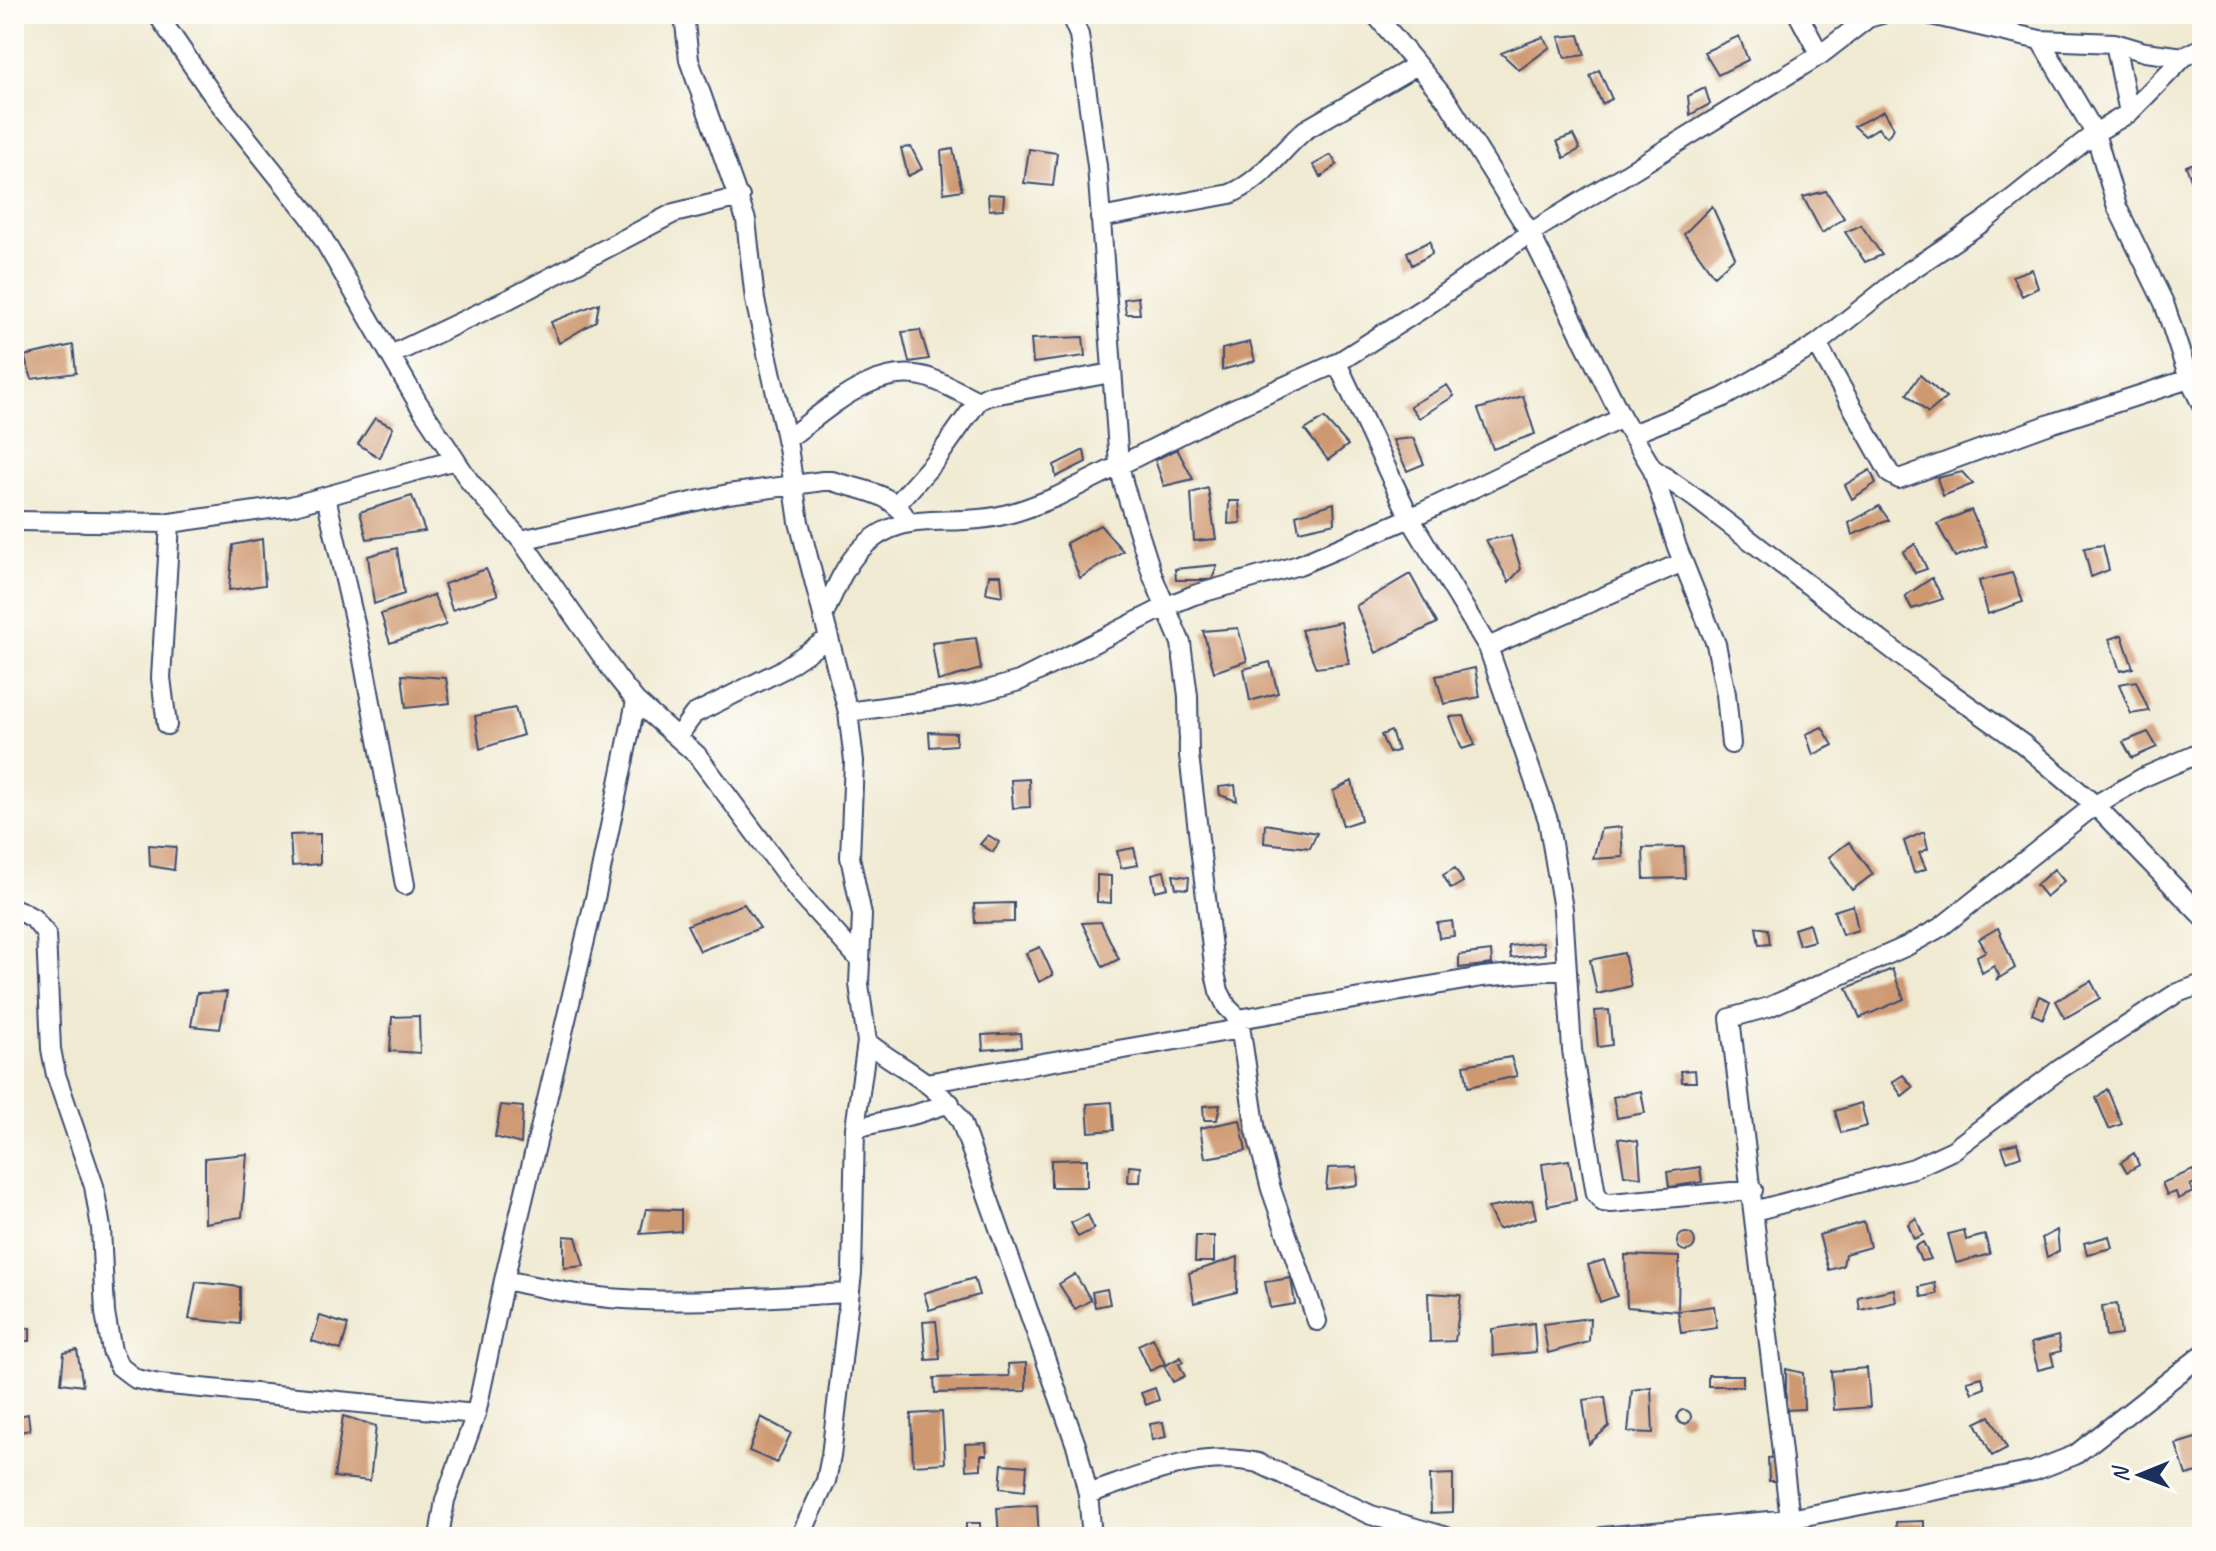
<svg xmlns="http://www.w3.org/2000/svg" width="2216" height="1551" viewBox="0 0 2216 1551" font-family="Caveat,sans-serif">
<style>
.building{fill:#ce9871}
.lines{fill:none;stroke-linecap:round;stroke-linejoin:round}
.minor-casing{stroke:#3b4b6f;stroke-width:22}
.minor{stroke:#fff;stroke-width:18}
</style>
<rect width="100%" height="100%" fill="#fdfcf7"/>
<filter id="ink" filterUnits="userSpaceOnUse"><feTurbulence type="fractalNoise" baseFrequency=".0125" numOctaves="2"/><feDisplacementMap in="SourceGraphic" scale="16" xChannelSelector="R" yChannelSelector="G"/><feConvolveMatrix kernelMatrix="1 2 1 2 8 2 1 2 1" color-interpolation-filters="sRGB"/></filter>
<filter id="wash" filterUnits="userSpaceOnUse"><feTurbulence type="fractalNoise" baseFrequency=".006" numOctaves="4" result="noise"/><feDisplacementMap in="SourceGraphic" scale="32" xChannelSelector="R" yChannelSelector="G"/><feGaussianBlur stdDeviation="1.8" result="paint"/><feColorMatrix in="noise" values="0 0 0 0 0 0 0 0 0 0 0 0 0 0 0 0 0 1.4 0 .05"/><feComposite in="paint" operator="in"/></filter>
<g filter="url(#wash)">
<rect width="100%" height="100%" fill="#f0ead2"/>
<g id="blocks">
<!-- building -->
<path class="building" d="M1579,35L1585,55L1565,58L1559,37Z
M1739,36L1748,60L1718,75L1704,52Z
M1543,37L1550,47L1519,70L1501,53Z
M1599,70L1612,99L1602,104L1590,76Z
M1705,88L1710,104L1690,115L1688,96Z
M1884,111L1894,128L1887,137L1878,128L1865,136L1854,126Z
M1573,135L1580,149L1564,158L1557,141Z
M911,147L922,169L908,176L901,148Z
M953,149L962,190L944,193L941,151Z
M1029,149L1057,153L1053,186L1024,183Z
M1331,155L1337,165L1321,177L1313,165Z
M2202,160V208L2186,166Z
M1826,191L1844,218L1822,233L1803,197Z
M988,194L1004,195L1003,209L989,210Z
M1712,206L1735,257L1714,276L1684,234Z
M1861,225L1882,255L1865,262L1845,232Z
M1430,241L1432,254L1412,265L1407,252Z
M2032,269L2038,288L2022,296L2012,276Z
M1138,297L1140,314H1126L1124,299Z
M599,303L596,321L559,343L551,322Z
M920,330L929,359L909,362L902,332Z
M1083,337L1085,356L1033,363L1031,339Z
M1250,342L1255,361L1222,370V349Z
M73,345L76,373L32,379L24,356Z
M1920,375L1946,398L1928,413L1907,394Z
M1447,385L1454,396L1419,418L1410,406Z
M1523,396L1535,434L1493,449L1478,409Z
M375,418L393,427L380,458L358,444Z
M1324,418L1348,445L1328,460L1305,430Z
M1413,438L1424,464L1407,471L1393,440Z
M1177,449L1193,479L1164,486L1155,460Z
M1084,450L1086,462L1056,477L1054,465Z
M1870,470L1876,483L1852,499L1845,485Z
M1962,472L1973,484L1943,496L1937,478Z
M1208,488L1216,539L1194,541L1191,493Z
M412,496L425,531L367,539L360,512Z
M1229,501H1239L1241,523L1228,524Z
M1334,503L1335,523L1299,531L1296,515Z
M1879,506L1889,520L1852,535L1849,523Z
M1971,510L1987,546L1955,557L1937,524Z
M1100,525L1123,551L1080,578L1066,543Z
M1511,536L1521,569L1509,582L1486,540Z
M262,539L265,585L229,590L233,545Z
M1915,544L1927,569L1915,573L1903,552Z
M2103,545L2109,570L2091,577L2084,548Z
M397,548L404,594L374,604L368,556Z
M1217,565L1212,580H1176L1175,569Z
M486,569L498,595L452,610L444,584Z
M2012,573L2023,602L1988,614L1979,581Z
M1410,574L1437,623L1376,653L1356,606Z
M989,575H1001L1003,596L986,593Z
M1932,578L1943,599L1912,609L1905,596Z
M434,595L446,625L390,643L381,614Z
M1341,622L1349,664L1316,668L1301,630Z
M1238,628L1247,661L1214,672L1203,631Z
M2122,635L2133,668L2120,671L2109,639Z
M976,638L981,669L938,681L932,643Z
M1270,662L1278,693L1250,701L1244,669Z
M1475,668L1480,697L1444,704L1436,676Z
M402,675L446,678L450,703L406,708Z
M2136,681L2149,711L2131,714L2119,684Z
M515,708L523,735L480,749L475,716Z
M1464,716L1475,745L1462,749L1450,717Z
M1822,727L1833,745L1813,755L1806,734Z
M1391,731L1398,751L1389,753L1381,735Z
M929,732L956,733V745L930,747Z
M2148,732L2157,747L2132,758L2123,742Z
M1029,779L1030,807L1013,808L1011,780Z
M1352,781L1361,820L1343,826L1333,791Z
M1235,785L1237,801L1220,795L1219,787Z
M1265,824L1317,833L1310,848L1264,843Z
M1621,827L1623,857L1593,859L1601,829Z
M1924,832L1928,849L1919,853L1926,869L1914,873L1904,841Z
M320,834V864L292,866L290,835Z
M988,835L999,842L993,852L980,844Z
M1849,842L1873,874L1852,890L1829,857Z
M149,845L176,847L174,870L150,866Z
M1684,847L1685,878L1644,879L1643,848Z
M1134,848L1138,865L1121,868L1117,851Z
M1455,868L1463,882L1451,889L1443,875Z
M2054,869L2064,881L2046,897L2036,885Z
M1164,871L1168,888L1155,891L1152,874Z
M1097,875L1111,876V903L1097,902Z
M1173,875L1189,877L1188,889L1176,888Z
M1014,903V922L975,923L974,904Z
M744,904L760,928L700,951L687,925Z
M1853,905L1858,930L1842,935L1834,911Z
M1452,921L1454,936L1439,938L1437,923Z
M1101,922L1119,959L1103,967L1082,923Z
M1809,924L1814,941L1799,945L1794,929Z
M1756,927L1768,929L1770,944L1759,945Z
M1998,928L2015,968L1996,980L1999,975L1994,966L1982,973L1977,956L1986,951L1979,939Z
M1543,942L1545,954L1511,958L1509,946Z
M1040,947L1053,975L1039,982L1026,953Z
M1491,951L1492,964L1459,968V955Z
M1624,953L1631,986L1597,994L1590,960Z
M1892,969L1904,999L1860,1018L1847,988Z
M2091,981L2100,998L2065,1018L2056,1001Z
M227,992L220,1029L191,1026L197,993Z
M2039,996L2050,1001L2043,1019L2032,1014Z
M1609,1010L1612,1045L1598,1047L1595,1011Z
M419,1016L420,1053L390,1051L392,1017Z
M1020,1033L1021,1047L983,1050L982,1035Z
M1511,1057L1517,1076L1468,1087L1464,1065Z
M1695,1070L1696,1082H1682L1681,1071Z
M1903,1075L1913,1087L1902,1096L1892,1082Z
M2107,1089L2122,1124L2109,1129L2096,1098Z
M1641,1091L1645,1113L1617,1118L1613,1097Z
M1112,1102L1114,1130L1089,1132L1087,1104Z
M1861,1103L1867,1126L1841,1133L1835,1111Z
M501,1105L523,1107L521,1144L495,1137Z
M1220,1105L1217,1120H1204L1203,1106Z
M1240,1120L1246,1151L1205,1158L1200,1128Z
M1618,1138L1638,1141L1641,1177L1624,1175Z
M2017,1143L2021,1156L2007,1161L2002,1147Z
M2134,1153L2139,1165L2127,1172L2121,1162Z
M247,1154L242,1217L205,1223V1158Z
M1087,1159V1187H1051V1160Z
M1569,1160L1576,1200L1548,1206L1542,1164Z
M1129,1166L1141,1167L1140,1182H1128Z
M1357,1167L1358,1185L1326,1189L1328,1168Z
M1700,1167L1702,1182L1669,1187L1667,1172Z
M2193,1170L2198,1182L2190,1185L2193,1192L2178,1199L2176,1192L2167,1195L2162,1183Z
M1532,1200L1536,1218L1498,1229L1488,1208Z
M646,1209L681,1210V1231L640,1234Z
M1088,1215L1094,1229L1078,1237L1071,1223Z
M1916,1218L1923,1235L1914,1239L1908,1224Z
M1864,1222L1870,1247L1845,1254L1843,1266L1829,1270L1819,1235Z
M1964,1230L1966,1240L1985,1235L1990,1254L1956,1263L1948,1234Z
M2057,1230L2059,1251L2047,1257L2042,1238Z
M1677 1242a9 9 0 1 1 18 0a9 9 0 1 1-18 0Z
M564,1236L576,1237L584,1266L564,1268Z
M1196,1236H1214V1262H1195Z
M2109,1236L2112,1248L2087,1254L2084,1243Z
M1923,1242L1931,1259L1921,1261L1915,1247Z
M1625,1255L1679,1257L1678,1311L1627,1307Z
M1238,1257L1237,1292L1194,1303L1189,1273Z
M1604,1260L1617,1296L1600,1302L1588,1265Z
M1075,1274L1091,1300L1075,1309L1059,1284Z
M974,1278L979,1295L929,1310L924,1293Z
M1291,1278L1295,1304L1270,1308L1265,1282Z
M196,1282L240,1287V1324L189,1319Z
M1935,1283L1937,1294L1922,1297L1919,1287Z
M1107,1289L1110,1304L1095,1307L1092,1292Z
M1894,1289L1896,1302L1860,1310L1858,1297Z
M1428,1293L1461,1295L1455,1341L1430,1342Z
M2117,1304L2121,1335L2106,1337L2102,1306Z
M1714,1306L1717,1328L1681,1333L1678,1311Z
M320,1316L348,1325L341,1350L312,1341Z
M1590,1318L1589,1342L1548,1353L1543,1324Z
M936,1321L940,1359L926,1360L923,1322Z
M1534,1323L1536,1352L1493,1356L1492,1329Z
M30,1328V1341H14V1329Z
M2058,1336L2061,1351L2051,1354L2054,1366L2038,1370L2031,1343Z
M1153,1338L1165,1364L1150,1371L1138,1345Z
M77,1350L83,1386L61,1383L64,1353Z
M1181,1357L1183,1362L1179,1364L1185,1376L1173,1382L1164,1366Z
M1026,1363V1391L935,1393L934,1378L1009,1376L1008,1364Z
M1867,1368L1870,1407L1834,1410L1831,1371Z
M1786,1369L1803,1373L1804,1409L1786,1410Z
M1708,1375H1743V1386H1708Z
M1982,1377L1985,1388L1972,1393L1967,1381Z
M1651,1387L1653,1433L1628,1432L1632,1390Z
M1155,1388L1159,1400L1146,1405L1141,1393Z
M1605,1397L1609,1426L1589,1444L1583,1400Z
M1677 1417a7 7 0 1 1 14 0a7 7 0 1 1-14 0Z
M942,1412L945,1463L913,1465L911,1414Z
M28,1414L30,1430L14,1433V1417Z
M343,1416L376,1426L370,1481L334,1477Z
M1990,1416L2007,1448L1992,1456L1976,1423Z
M761,1417L791,1433L777,1463L749,1451Z
M1163,1422L1166,1437L1152,1440L1150,1424Z
M2202,1436V1471L2186,1475L2176,1444Z
M986,1443L987,1455H981V1469L966,1470L965,1444Z
M1779,1457L1780,1481H1769L1768,1458Z
M1002,1464L1027,1466L1025,1491L1000,1488Z
M1453,1474V1512L1431,1513L1430,1475Z
M1037,1505L1039,1537H999L997,1508Z
M1924,1521V1537H1897L1896,1522Z
M966,1523H980V1537H966Z"/>
</g>
</g>
<g filter="url(#ink)">
<use href="#blocks" fill-opacity="0" stroke="#3b4b6f" stroke-width="2"/>
<g class="lines">
<!-- minor casing -->
<g class="minor-casing">
<path id="minor" d="M157,14L212,94L311,218L418,403L470,482L521,540L616,676L636,701L697,755L802,896L858,958
M684,14L689,60L746,220L755,300L788,447L799,522L848,712L854,761L850,857L862,915L859,984L867,1042C900,1069 938,1082 961,1121L1077,1448L1088,1494L1092,1537
M1070,14L1079,35L1097,166L1119,464L1124,486L1153,577L1181,643L1188,696L1189,755L1215,973L1219,991L1227,1007L1239,1019L1482,977L1566,969
M1375,14L1448,102L1530,233L1622,418L1652,468L1695,498L1931,679L2023,744L2095,805L2202,916
M1798,14L1820,55
M1931,15L2040,40L2115,43L2145,52L2184,57
M2115,43L2129,113
M2202,48L2184,57L2129,113L2095,133L2117,207L2164,303L2189,379L2202,405
M1100,218L1230,194C1263,180 1278,153 1305,130L1417,65
M1817,344L1890,474L1899,479L2053,423L2189,379
M391,355L509,299L674,213L740,197
M1337,363L1410,518L1488,647L1548,820L1563,909L1572,1050L1596,1194L1603,1202L1611,1203L1753,1190
M1632,434L1722,398L1817,344L1905,274L1983,222L2095,133L2040,40
M786,440C826,411 877,359 932,379C948,385 963,394 978,401
M1652,468L1677,547L1716,644L1726,694L1731,744
M326,497L362,654L405,885
M897,504L936,460L978,401L988,396L1111,373
M14,521L170,523L291,506L455,460
M521,540L728,494L823,481H832C859,490 895,492 907,521
M823,616C833,595 842,569 859,551C895,512 933,524 979,519C1006,517 1031,507 1056,497L1228,411L1337,363L1425,307L1530,233L1820,55L1868,18L1882,14
M1488,647L1683,562
M848,712L970,695L1019,681L1167,606L1194,595L1299,565L1410,518L1622,418
M167,725L161,678L170,523
M678,736L694,714L780,671L829,638
M18,910L33,918L46,934L51,1049L56,1075L94,1186L101,1228L105,1313L112,1351L119,1366L136,1379L159,1384L476,1414
M1239,1019L1256,1131L1271,1189L1317,1321
M926,1083L1240,1029
M855,1128L916,1114L950,1103
M1754,1211L1914,1168L1953,1150L2060,1069L2177,993L2202,984
M504,1280C544,1288 583,1297 624,1299C699,1304 775,1296 850,1293
M1088,1494C1142,1476 1200,1449 1258,1463L1371,1515L1447,1537
M439,1537L445,1500L476,1414L504,1280L596,894L636,701
M800,1537L826,1481L831,1456L852,1273L855,1128L867,1042
M1602,1537L1790,1519L2034,1471L2075,1455L2202,1355
M1786,1537L1790,1519L1730,1018L1769,1007L1907,946L1941,927L2095,805L2144,777L2202,752"/>
</g>
<!-- minor -->
<use href="#minor" class="minor"/>
</g>
</g>
<!-- margin -->
<rect width="2216" height="1551" fill="none" stroke="#fdfcf7" stroke-width="48"/>
<!-- north arrow -->
<g transform="translate(2140 1475) rotate(269)" stroke="#fdfcf7" stroke-width="6" paint-order="stroke">
<path d="M0-6L14 30L0 20L-14 30Z" fill="#1b2f5e"/>
<text y="-12" font-size="22" font-weight="bold" text-anchor="middle" fill="#1b2f5e">N</text>
</g>
</svg>
